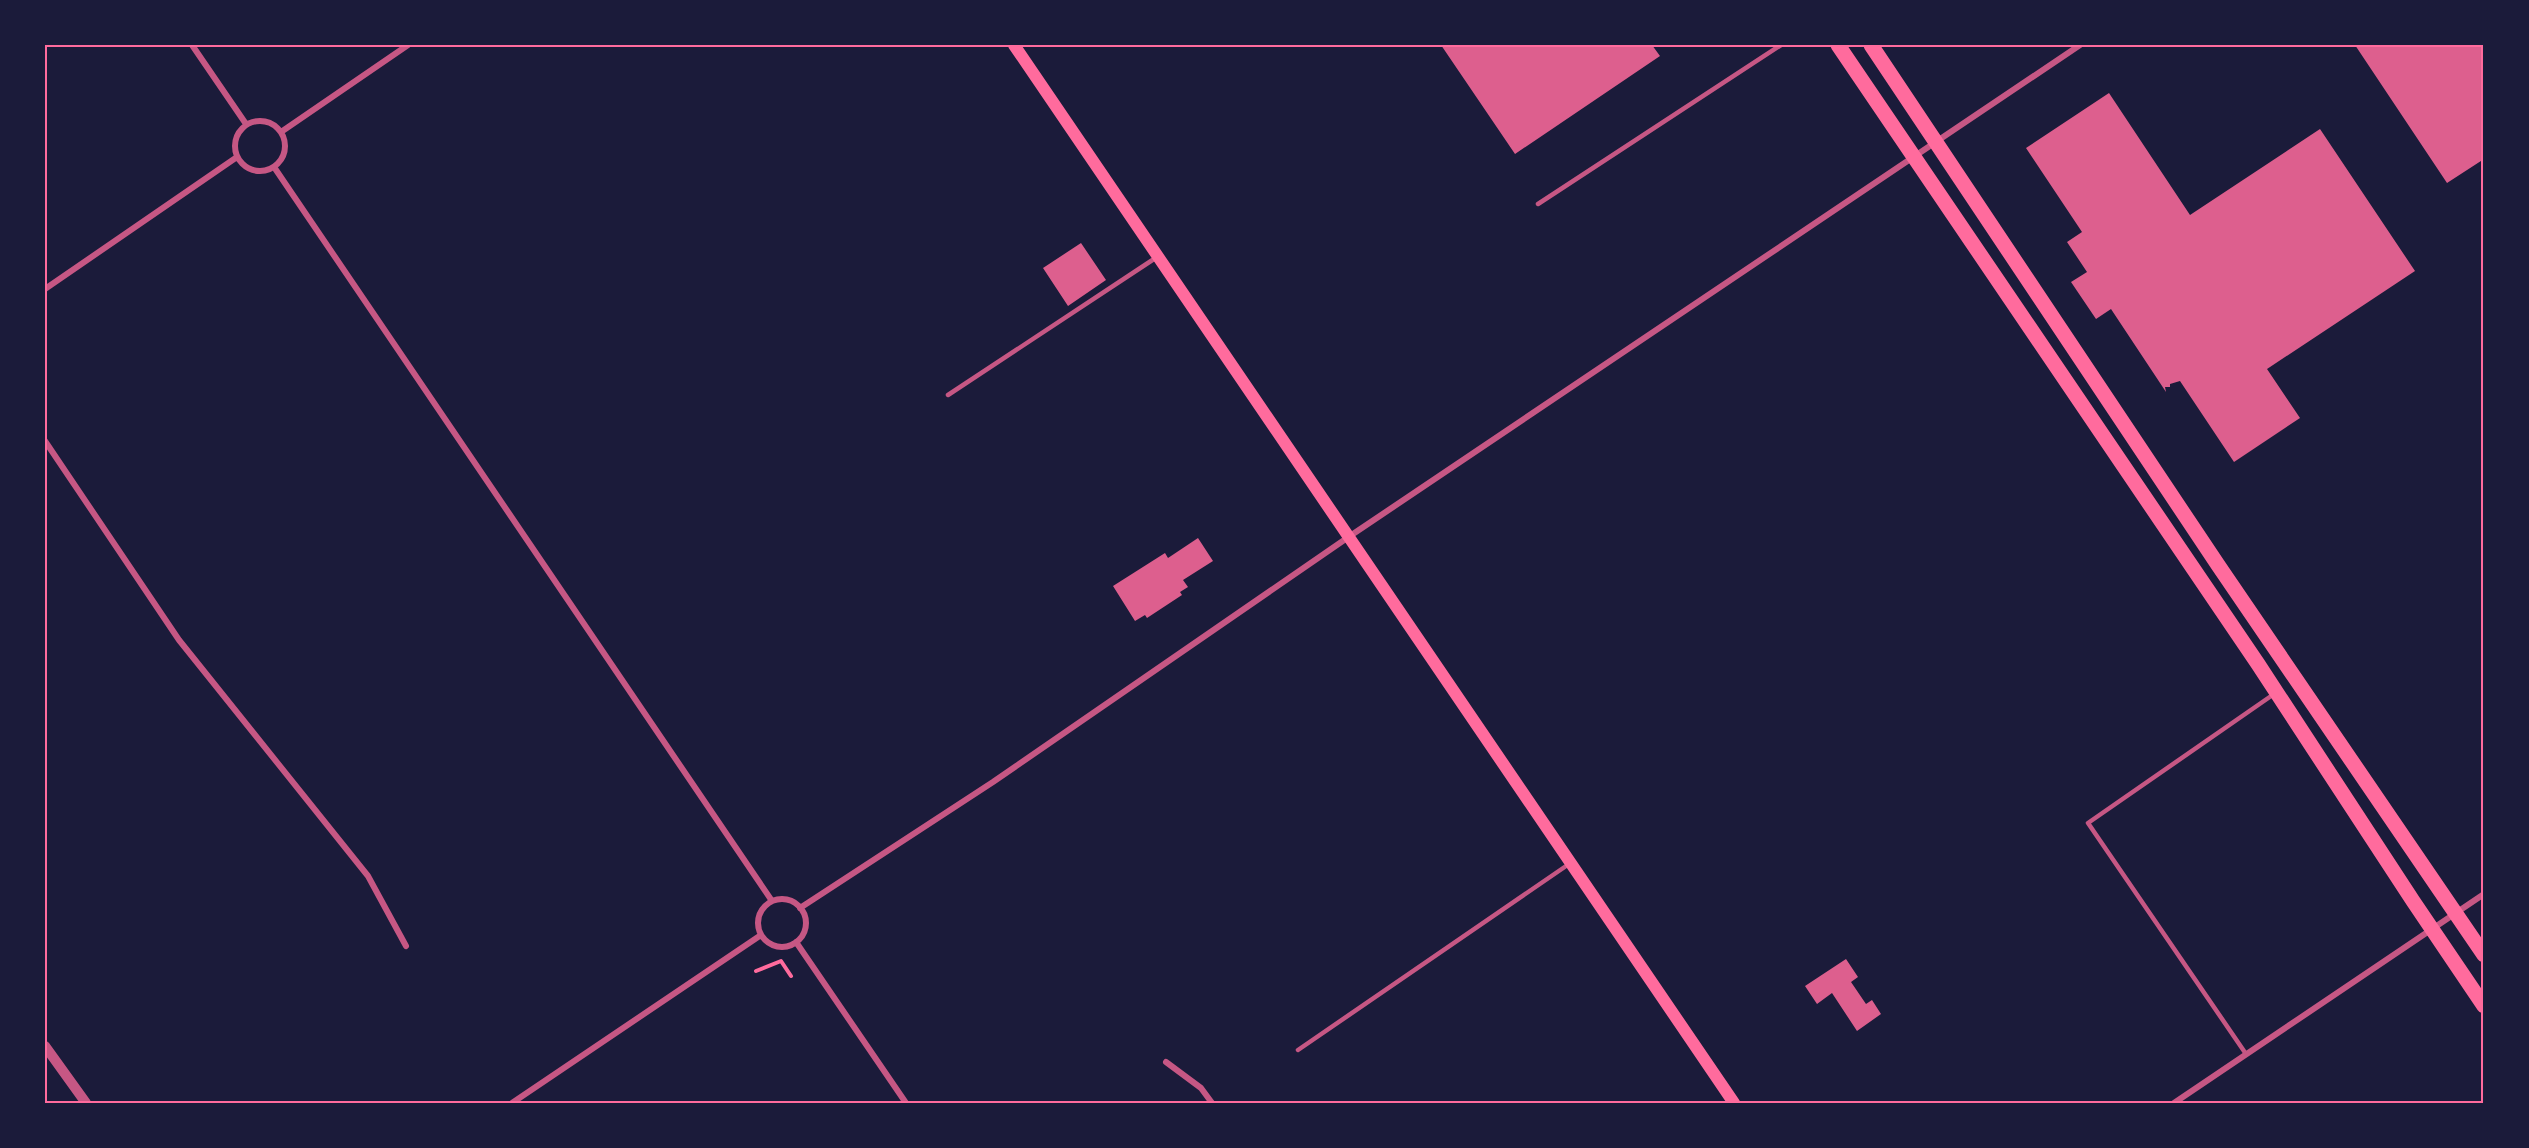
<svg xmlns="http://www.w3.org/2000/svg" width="2529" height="1148" viewBox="0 0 2529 1148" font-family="'PT Serif',serif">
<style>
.building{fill:#dd5f8e}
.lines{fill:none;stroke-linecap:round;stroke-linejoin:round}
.path{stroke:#ff6b9d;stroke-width:4}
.service{stroke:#c65784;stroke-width:4.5}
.minor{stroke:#c65784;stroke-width:6}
.tertiary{stroke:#c65784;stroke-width:10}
.secondary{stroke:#ff6b9d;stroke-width:12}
.primary{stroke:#ff6b9d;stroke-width:15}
.neatline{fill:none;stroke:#ff6b9d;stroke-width:2}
</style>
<rect width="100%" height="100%" fill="#1b1b3a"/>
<!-- building -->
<path class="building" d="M1441,45H1652L1660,56L1515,154Z
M2355,45H2484V159L2447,183Z
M2109,93L2190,215L2320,129L2415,271L2267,369L2300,418L2234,462L2180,381L2170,384V387H2165L2166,392L2111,309L2096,319L2071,282L2087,272L2067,242L2082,232L2026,148Z
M1081,243L1106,280L1068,306L1043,268Z
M1198,538L1213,561L1183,580L1188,587L1180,592L1182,595L1147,618L1145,615L1135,621L1113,586L1165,553L1168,558Z
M1846,959L1858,977L1851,982L1866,1004L1872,1000L1881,1014L1857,1031L1832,993L1817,1004L1805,986Z"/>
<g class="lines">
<!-- path -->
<path class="path" d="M756,971L781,961L791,976"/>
<!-- service -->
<path class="service" d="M1538,204L1781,45
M948,395L1157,257
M1298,1050L1569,864
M2246,1054L2088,823L2274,694"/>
<!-- minor -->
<path class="minor" d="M192,45L246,124
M235 146a25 25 0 1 1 50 0a25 25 0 1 1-50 0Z
M281,132L408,45
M274,167L772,901
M45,289L237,157
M45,441L179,640L368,876L406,946
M758 923a24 24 0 1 1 48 0a24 24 0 1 1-48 0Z
M800,908L993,782L1350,536L2080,45
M796,942L906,1103
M1166,1062L1201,1088L1212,1103
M512,1103L761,935
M2174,1103L2484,894"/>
<!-- tertiary -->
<path class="tertiary" d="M45,1046L86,1103"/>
<!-- secondary -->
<path class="secondary" d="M1014,45L1734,1103"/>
<!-- primary -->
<path class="primary" d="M1838,45L2258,664L2413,901L2484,1006
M1871,45L2218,565L2484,955"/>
</g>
<!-- border -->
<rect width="2529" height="1148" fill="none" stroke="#1b1b3a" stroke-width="93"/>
<rect x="46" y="46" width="2436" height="1056" class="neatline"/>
</svg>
